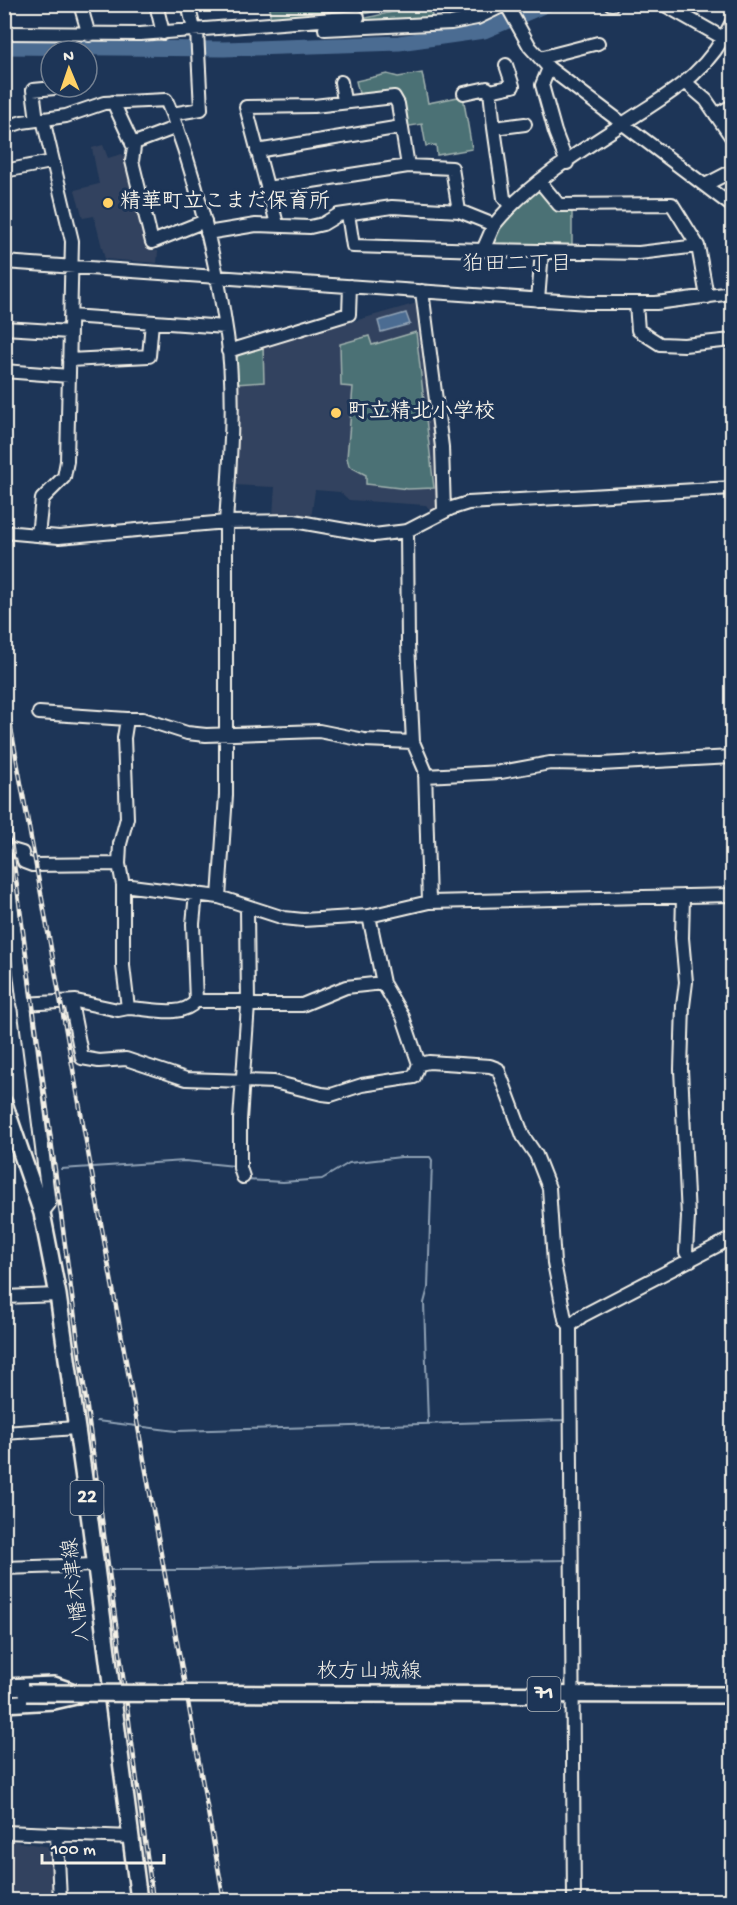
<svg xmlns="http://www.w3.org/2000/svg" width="737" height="1905" viewBox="0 0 737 1905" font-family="'Gochi Hand','Klee One',sans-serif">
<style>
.built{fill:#33435e}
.green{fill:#4b7174;stroke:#a0b1ae;stroke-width:1.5}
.water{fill:#4c6c92;stroke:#8fa1b4;stroke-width:1.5}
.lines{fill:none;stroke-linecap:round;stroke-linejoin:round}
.stream{stroke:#8fa1b4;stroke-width:2}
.river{stroke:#4c6c92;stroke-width:15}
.minor-casing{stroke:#f4f1e8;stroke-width:16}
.major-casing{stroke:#f4f1e8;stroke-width:20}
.minor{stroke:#1d3557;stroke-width:12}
.major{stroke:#1d3557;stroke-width:15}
.rail-casing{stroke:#f4f1e8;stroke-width:4.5}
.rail{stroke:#1d3557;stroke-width:2;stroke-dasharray:7;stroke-linecap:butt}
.major-bridge-casing{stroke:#f4f1e8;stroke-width:20;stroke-linecap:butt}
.major-bridge{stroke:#1d3557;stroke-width:15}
.poi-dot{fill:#ffd166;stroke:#1d3557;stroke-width:2}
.labels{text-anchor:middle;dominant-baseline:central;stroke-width:6;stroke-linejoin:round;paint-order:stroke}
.shield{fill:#1d3557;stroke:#b4b9bc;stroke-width:1.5}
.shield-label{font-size:20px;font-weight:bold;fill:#f4f1e8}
.poi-label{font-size:21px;font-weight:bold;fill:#f4f1e8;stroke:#1d3557;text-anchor:start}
.street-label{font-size:21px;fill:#f4f1e8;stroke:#1d3557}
.neighbourhood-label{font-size:22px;fill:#f4f1e8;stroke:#1d3557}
</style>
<rect width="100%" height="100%" fill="#1d3557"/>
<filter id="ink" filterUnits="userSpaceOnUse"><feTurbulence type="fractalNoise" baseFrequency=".0167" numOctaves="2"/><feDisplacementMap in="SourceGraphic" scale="12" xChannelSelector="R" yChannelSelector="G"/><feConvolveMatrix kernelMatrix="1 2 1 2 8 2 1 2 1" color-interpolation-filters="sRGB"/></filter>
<g filter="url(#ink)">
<!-- built -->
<path class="built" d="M103,145L108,158L122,154L127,159L149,250L158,251L157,263L105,259L94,216L83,218L75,190L99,184L92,148Z
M421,302L439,448L442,509L432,513L426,505L349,500L340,492L315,490L311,518L273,516L275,487L234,485L237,442L236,384L264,382L263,347Z
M5,1840L51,1847L54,1900H5Z"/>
<!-- green -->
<path class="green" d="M429,4L433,20L366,23V18L405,9L409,5Z
M270,5H330L327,18L270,21Z
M333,5H357V14L329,18Z
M361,5H405L363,14H360Z
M422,73L428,103L463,96L472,149L437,155L436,145L426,146L422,124L404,127L399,93L360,98L356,81L387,74L398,77Z
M537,189L572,209V248L493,247L490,242L495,230Z
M416,332L434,488L408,489L366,484V475L349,466L347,458L353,387L341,386L340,344L369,336L372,345Z
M263,346L264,382L236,384L235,361L239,354Z"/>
<!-- water -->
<path class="water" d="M406,313L410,324L381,332L378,321Z"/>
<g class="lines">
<!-- stream -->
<path class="stream" d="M61,1169L185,1161L235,1166
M246,1180L283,1182L322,1179L349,1163L401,1157H430L432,1160L428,1288L424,1303L428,1423
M564,1333L565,1439
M97,1421L176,1431L564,1420
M104,1570H199L370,1563L569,1560"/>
<!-- river -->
<path class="river" d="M4,47L224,49L399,43L484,31L548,4"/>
<!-- minor casing -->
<g class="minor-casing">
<path id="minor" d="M80,4L89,35
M156,4L163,33
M506,4L530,47L549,68L732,206
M611,4H613
M663,4L732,43
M325,29L451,23L477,18L506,4
M4,33L140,34L358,17
M540,58L598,43
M549,68L542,85L555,132L567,163
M341,82L344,101
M685,82L706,100L732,138
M464,93L487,88L490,91
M113,102L134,147L132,161L152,242L205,221
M172,114C198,185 216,260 227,335C236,396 230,460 226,522L294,521L374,535L407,531L408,644L413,742L425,770L429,902L369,916L383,983L403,1017L419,1064L429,1062L490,1066L498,1069L523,1136L536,1155L549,1188L554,1263L565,1319L570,1326L574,1900
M716,115L732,106
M37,120L33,90L55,88
M4,128L22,122L66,116L104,103L166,100L172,114L201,109L197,31L193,25L188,4
M494,128L490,91L513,86L506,65
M132,144L177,127
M257,151L401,127
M4,171L51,162
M540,182L559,205L672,204L698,246L707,297
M705,185L732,171
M267,188L408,166L452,168L459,211
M510,205L504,198L494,128L525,124
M348,214L353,246L483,250L494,225
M277,224L246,107L314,106L394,97L398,104L408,166
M207,233L256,225L310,227L323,224L338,215L392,207L459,211L494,225C526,185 580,151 624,123C671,92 706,76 732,22
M483,250L639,253L698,246
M4,262L588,303H656L732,293
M422,291L442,447L444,511
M538,300L542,251
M636,304L638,330L660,344L684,345L732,340
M70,316L225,327
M4,328L70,332
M228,351L349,314L350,286
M69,360L149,356L152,322
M4,371L69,376
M407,531L452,508L468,503L732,488
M4,532L59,537L226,522V795L219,897
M38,535L42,499L64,477L67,461L72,241L43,119
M39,713L127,719
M425,776L501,772L550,763L601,764L732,757
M4,846L49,1204L42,1213
M5,848L22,853L24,862L32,865L119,864L123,885L219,897L284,918L303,920L369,916
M119,864L120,844L127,818L124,738L127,719H143L187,733L206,735L319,731L364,740L413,742
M123,885V966L128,1008C149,1008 181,1019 196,1001H247
M683,896L682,938L686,982L683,1006L681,1069L688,1217L686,1252L691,1260
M429,902L732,895
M196,1001L193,924L196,893
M71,1002L82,1058L99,1061L126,1059L186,1079L274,1082L322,1094L331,1095L362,1085L414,1077L419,1064
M23,1004L76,1001L118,1010L128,1008
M248,1005H302L346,987L383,983
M243,1177L240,1168V1120L248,1005L247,908
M4,1297L58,1295
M570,1326L582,1316L732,1238
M4,1433L76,1428
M4,1568L95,1565
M4,1832L131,1837
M57,1836L60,1900"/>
</g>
<!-- major casing -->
<g class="major-casing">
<path id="major" d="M4,1103L42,1213L58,1295L90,1521L139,1900
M4,1687L54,1685L74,1692
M355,1694L732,1695
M4,1704L54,1701L76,1696"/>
</g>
<!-- minor -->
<use href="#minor" class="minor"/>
<!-- major -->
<use href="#major" class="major"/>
<!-- rail casing -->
<g class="rail-casing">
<path id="rail" d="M4,690L224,1900
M4,790L153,1900"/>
</g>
<!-- rail -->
<use href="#rail" class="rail"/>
<!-- major-bridge casing -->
<g class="major-bridge-casing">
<path id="major-bridge" d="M27,1693L355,1694"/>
</g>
<!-- major-bridge -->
<use href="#major-bridge" class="major-bridge"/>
</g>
</g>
<!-- markers -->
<g class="poi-dot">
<circle cx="108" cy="203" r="6"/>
<circle cx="336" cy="413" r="6"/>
</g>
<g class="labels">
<!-- shield labels -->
<g class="shield">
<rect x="70.5" y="1481" width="33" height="34" rx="4.5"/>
<rect x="527.5" y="1677" width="33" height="34" rx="4.5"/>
</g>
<g class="shield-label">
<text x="87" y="1498">22</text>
<text x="544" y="1694">71</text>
</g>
<!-- poi labels -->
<g class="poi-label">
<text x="120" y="203">精華町立こまだ保育所</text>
<text x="348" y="413">町立精北小学校</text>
</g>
<!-- street labels -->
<g class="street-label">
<text transform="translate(78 1590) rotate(-97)">八幡木津線</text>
<text x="369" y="1673">枚方山城線</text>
</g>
<!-- neighbourhood labels -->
<g class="neighbourhood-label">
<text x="517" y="266">狛田二丁目</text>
</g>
</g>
<!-- margin -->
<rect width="737" height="1905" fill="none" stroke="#1d3557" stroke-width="24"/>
<rect x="12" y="12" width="713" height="1881" fill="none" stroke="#f4f1e8" stroke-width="2" filter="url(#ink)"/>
<!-- north arrow -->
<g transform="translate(69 69) rotate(358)"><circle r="28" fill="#1d3557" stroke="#738091" stroke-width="1.5"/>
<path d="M0-4.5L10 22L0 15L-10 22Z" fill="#ffd166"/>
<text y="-9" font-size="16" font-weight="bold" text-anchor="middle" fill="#f4f1e8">N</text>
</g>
<!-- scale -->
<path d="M42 1854v9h122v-9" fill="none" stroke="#f4f1e8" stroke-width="3"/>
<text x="51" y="1854" font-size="18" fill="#f4f1e8" stroke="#1d3557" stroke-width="4.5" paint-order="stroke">100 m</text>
</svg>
